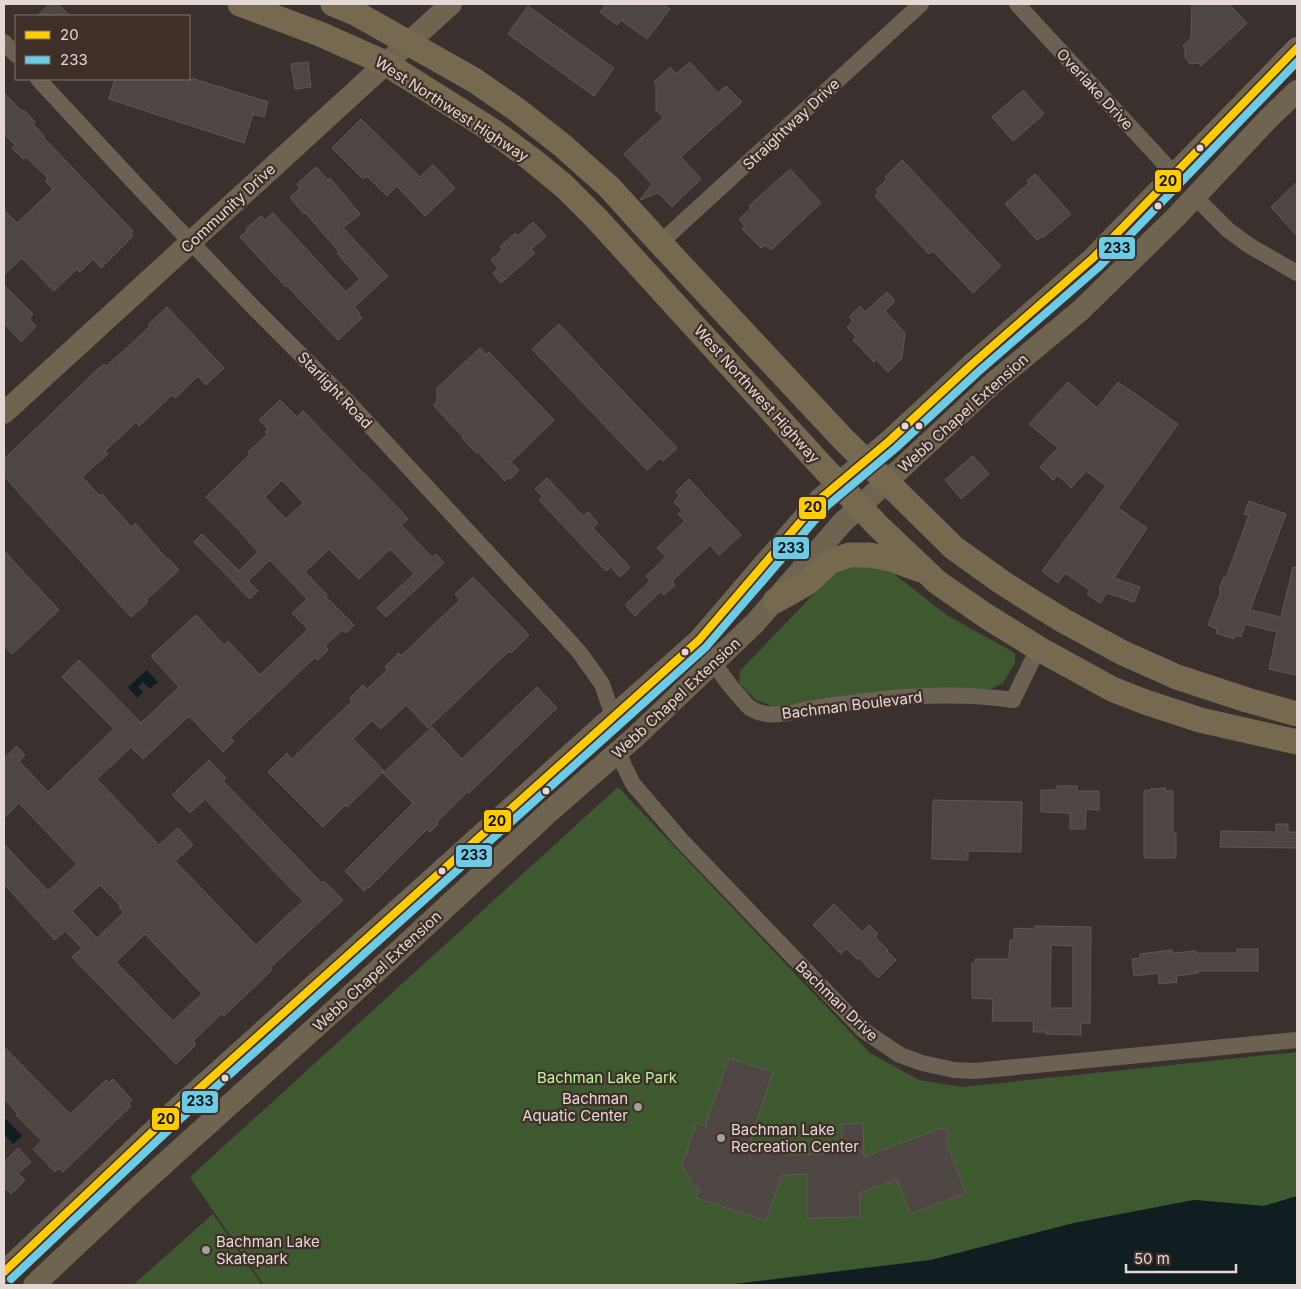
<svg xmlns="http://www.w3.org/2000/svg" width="1301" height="1289" viewBox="0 0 1301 1289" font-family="Inter,sans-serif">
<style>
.green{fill:#3e582f}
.water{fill:#101d21}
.building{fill:#4e4643;stroke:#605956;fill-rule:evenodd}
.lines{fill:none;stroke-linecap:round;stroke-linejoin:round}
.street{stroke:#6b6254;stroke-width:16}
.secondary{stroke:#6f6450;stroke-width:22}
.primary{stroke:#756950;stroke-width:25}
.bus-1-casing{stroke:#3f2f29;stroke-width:11}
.bus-2-casing{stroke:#3f2f29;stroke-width:11}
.bus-1{stroke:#fc0;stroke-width:8}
.bus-2{stroke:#6bcce7;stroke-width:8}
.bus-dot{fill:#e3d8d4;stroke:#3f2f29;stroke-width:2}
.poi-dot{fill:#a89e9a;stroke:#3f2f29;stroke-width:2}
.labels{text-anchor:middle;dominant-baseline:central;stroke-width:4.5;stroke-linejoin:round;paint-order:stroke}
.street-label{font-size:15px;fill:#e3d8d4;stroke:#3f2f29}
.park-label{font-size:15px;fill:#bafa9a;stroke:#3f2f29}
.poi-label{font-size:15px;fill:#e3d8d4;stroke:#3f2f29;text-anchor:start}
.line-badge{stroke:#3f2f29;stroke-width:2}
.pale-badge-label{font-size:14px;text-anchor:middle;font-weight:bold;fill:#111}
</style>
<rect width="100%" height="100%" fill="#3a312e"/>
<!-- green -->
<path class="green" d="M872,566L894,574L948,616L1015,653V663L1003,683L991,689L843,696L774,707L756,700L739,683L740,671L831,576L849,568Z
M618,787L870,1053L919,1080L962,1087L1297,1052V1196L1264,1206L1194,1200L1074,1223L931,1260L727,1285H264L190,1177Z
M213,1214L262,1285H133Z"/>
<!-- water -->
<path class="water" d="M147,670L158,682L150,689L143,682L138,687L143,692L137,698L128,687Z
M4,1117L22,1136L13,1144L4,1134Z
M1297,1196V1285H727L931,1260L1074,1223L1194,1200L1264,1206Z"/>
<!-- building -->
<path class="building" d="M50,4H58L70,16H37Z
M606,4H663L670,9L647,39L621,20L617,25L600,12Z
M1192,4H1229L1247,23L1201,66L1198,63L1190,64L1185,57V49L1183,46L1191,38Z
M528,6L614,68L594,96L508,34Z
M308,62L311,87L295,89L291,64Z
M690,62L718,93L726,86L742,102L681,157L701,179L672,207L658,193L640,200L652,184L624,154L663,118L656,110V84L654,82L670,67L676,74Z
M115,79H194L268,102L264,117L253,114L244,143L109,99Z
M1023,90L1044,114L1013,141L992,117Z
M4,93L22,111L24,110L35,122L33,124L44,136L43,137L133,231L131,233L133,236L101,268L93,259L80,272L77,269L54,291L22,258L4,275V210L17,223L53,189L45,181L48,178L26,157L23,159L12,148L15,145L4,134Z
M361,119L420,177L433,165L455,188L425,216L397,186L387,196L367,176L363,179L332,148Z
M902,160L1001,266L973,293L933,251L929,254L875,196L879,192L876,190L887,179L885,177Z
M316,167L328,180L330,178L360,214L343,228L388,276L354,307L360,313L358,314L362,318L338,340L287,286L286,287L240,237L247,231L246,229L261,216L265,220L273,213L346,292L360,279L337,253L339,252L305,212L304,214L290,197L300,188L297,184Z
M790,169L821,203L771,250L765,245L761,248L742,229L745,226L739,219L751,208L749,206Z
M1035,174L1071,214L1043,238L1042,236L1037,240L1005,204L1029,183L1027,181Z
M1297,182V236L1271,207Z
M533,222L546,236L531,249L535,253L501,283L493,273L498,269L491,260L502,250L500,247L515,233L518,236Z
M4,285L33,314L29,319L36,326L21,342L4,323Z
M887,292L895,301L885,311L905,333L902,358L888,372L876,359L874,362L853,340L856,337L847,327L853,321L849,317L860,306L865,312Z
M167,307L224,368L206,385L198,376L175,398L172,395L139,426L136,422L105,451L108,454L82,477L100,496L102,494L131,527L135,523L167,559L168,558L179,570L146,600L148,602L131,617L4,476V459L95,372L104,364L106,366L128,347L150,326L149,324Z
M559,324L677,448L663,461L660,458L647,470L532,349Z
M480,348L486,355L489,352L554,420L511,462L519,470L510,479L508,478L505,481L477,451L476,453L462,438L463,437L433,405L437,402V388Z
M1068,382L1097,408L1118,382L1178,424L1118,508L1147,528L1114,578L1140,587L1134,602L1107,593L1100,603L1087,594L1090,590L1065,573L1058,583L1042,571L1106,486L1086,471L1071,488L1058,475L1053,480L1040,467L1058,448L1029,424Z
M280,400L297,417L303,411L363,473H364L404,514H403L408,519L401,525L432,557L436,554L444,563L386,617L377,608L414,574L390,549L359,579L329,549L305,572L327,595L326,597L354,625L346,633L342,630L325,646L328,650L318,660L315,657L230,738L234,741L223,752L189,716L143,759L131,747L97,779L159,845L178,828L193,845L175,861L256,945L303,901L205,799L190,813L172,795L209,760L226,778L223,781L322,883L324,881L343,900L270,968L272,970L224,1016L222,1013L193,1041L196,1045L176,1064L72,957L82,948L65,931L55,940L4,884V844L48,891L77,864L19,803L4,818V759L17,746L25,755L19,761L48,792L114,729L62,677L79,660L141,723L179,687L151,656L196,615L224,645L228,641L260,675L308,629L292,613L307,599L270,560L248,581L258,591L250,599L194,542L202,534L239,571L258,552L236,527L206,497L250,454L248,452L268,434L265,432L268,429L259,420ZM282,480L303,503L286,519L265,497ZM100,885L121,906L119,907L124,912L97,938L72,911ZM145,934L202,994L173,1021L116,962Z
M973,456L989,474L961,499L945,480Z
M547,478L583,516L588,512L598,523L593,528L630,567L620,577L611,567L606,571L539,500L543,497L535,489Z
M689,479L741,535L719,555L710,545L672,581L675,585L664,595L661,591L635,616L625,605L650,581L646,576L666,557L657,548L685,521L678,514L682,510L674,502L679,496L676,492Z
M1249,501L1286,514L1250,610L1281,617L1293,567L1297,568V669L1296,675L1269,669L1277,632L1245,624L1241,637L1236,635L1234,639L1216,633L1217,629L1208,625L1221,591L1219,590L1224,577L1226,578L1249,515L1244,514Z
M4,551L59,610L12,654L4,645Z
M473,577L529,635L511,653L509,651L428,728L406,705L381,729L372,720L353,739L384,771L347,807L345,805L323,827L268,772L287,753L292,759L352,701L350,698L363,685L367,689L387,670L385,667L399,653L401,656L460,600L455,594Z
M537,687L557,708L469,793L468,791L436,823L438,824L430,832L427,829L369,888L368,887L364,891L345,871L413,803L383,773L432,727L462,759Z
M1057,786H1077V791H1099V810L1086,809L1085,829H1070V813L1041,812V790H1057Z
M1166,788L1165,791H1173V833H1176V858H1144V790L1150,791V789Z
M933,800L1022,802L1021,852L968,851V860L932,859Z
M1276,824H1288V832H1297V848L1220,847L1221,831L1276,832Z
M834,904L862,932L869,925L878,934L875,937L888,950L887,951L896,960L878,978L859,958L857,959L846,948L841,954L813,925Z
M1035,926L1091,927L1090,1023H1081V1035L1046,1034V1032H1033L1034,1021H992L993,999L972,998V963H975V959H1009L1010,940H1014V928L1035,929ZM1051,945L1073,946V1008H1050Z
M1237,949H1258V971H1198V973L1176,976L1177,982L1159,984L1158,973L1134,976L1132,959L1140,958V954L1172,950V953L1196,951V953H1237Z
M4,1047L70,1114L106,1080L109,1083L113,1079L132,1100L128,1104L131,1106L63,1172L59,1168L55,1172L33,1149L42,1141L16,1115L18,1114L4,1099Z
M729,1058L773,1072L750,1141L789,1155L842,1153V1124L863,1123L864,1157L941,1128L947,1129L949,1136L946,1142L966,1193L910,1214L897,1179L860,1193V1217L807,1218V1174L782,1175L766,1221L696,1198L699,1188L692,1185L682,1165L696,1123L705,1126Z
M18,1148L31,1162L18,1174L25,1180L11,1194L4,1186V1162Z"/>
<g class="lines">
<!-- street -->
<path class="street" d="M1017,4L1174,174
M4,42L16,55
M38,79L143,192L254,308L349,403L562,633L580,653L602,684L613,716
M1195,197L1228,230L1250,246L1297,273
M660,243L921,4
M699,640C712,659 723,679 739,696C742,699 745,704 749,707C766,720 789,713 808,709C875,698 945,690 1013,700L1033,659L1041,650
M619,751L624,766L633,784L682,841L863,1030L900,1055L922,1063L954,1070L975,1071L1297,1040"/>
<!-- secondary -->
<path class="secondary" d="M4,413L451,4
M4,1272L171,1114L601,727L699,640L820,499L889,441L971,365L1093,258L1297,48
M34,1285L135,1190L338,1007L548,813L635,737L755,623L842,523L992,384L1081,310L1176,217L1268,119L1297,91"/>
<!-- primary -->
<path class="primary" d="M240,4L320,34L385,63L493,131L531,159L564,186L597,219L819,463L877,525L937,582L986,616L1041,650L1112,689L1145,702L1200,720L1297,742
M333,4L357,14L474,80L516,109L563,146L609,187L660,243L843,439L954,548L1003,583L1033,602L1064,621L1123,653L1177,677L1247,700L1297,714
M775,601L807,583L830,562L849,555H870L890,559L921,570"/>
<!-- bus-1 casing -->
<g class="bus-1-casing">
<path id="bus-1" d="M4,1272L171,1114L699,640L820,499L889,441L971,365L1093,258L1297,48"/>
</g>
<!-- bus-2 casing -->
<g class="bus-2-casing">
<path id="bus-2" d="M11,1279L178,1121L706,647L827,506L896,448L978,372L1100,266L1297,62"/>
</g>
<!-- bus-1 -->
<use href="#bus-1" class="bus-1"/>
<!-- bus-2 -->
<use href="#bus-2" class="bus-2"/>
</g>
<!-- markers -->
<g class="bus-dot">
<circle cx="1200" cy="148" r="4.5"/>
<circle cx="1158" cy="206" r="4.5"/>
<circle cx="905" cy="426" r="4.5"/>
<circle cx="919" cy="426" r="4.5"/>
<circle cx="685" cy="652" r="4.5"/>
<circle cx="546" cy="791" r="4.5"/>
<circle cx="442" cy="871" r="4.5"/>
<circle cx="225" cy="1078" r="4.5"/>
</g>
<g class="poi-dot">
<circle cx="638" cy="1107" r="5"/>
<circle cx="721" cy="1138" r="5"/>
<circle cx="206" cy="1250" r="5"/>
</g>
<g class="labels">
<!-- street labels -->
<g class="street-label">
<text transform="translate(1095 89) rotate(47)">Overlake Drive</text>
<text transform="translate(452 109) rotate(33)">West Northwest Highway</text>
<text transform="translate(791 124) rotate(-43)">Straightway Drive</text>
<text transform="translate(228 208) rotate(-43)">Community Drive</text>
<text transform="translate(335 390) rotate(46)">Starlight Road</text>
<text transform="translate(757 394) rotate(48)">West Northwest Highway</text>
<text transform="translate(963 413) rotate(-42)">Webb Chapel Extension</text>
<text transform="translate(676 698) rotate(-43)">Webb Chapel Extension</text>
<text transform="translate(852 705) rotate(-7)">Bachman Boulevard</text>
<text transform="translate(377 971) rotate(-43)">Webb Chapel Extension</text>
<text transform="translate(837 1001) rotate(44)">Bachman Drive</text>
</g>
<!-- park labels -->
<g class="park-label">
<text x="607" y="1077">Bachman Lake Park</text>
</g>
<!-- poi labels -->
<g class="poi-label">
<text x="628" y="1098" text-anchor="end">Bachman<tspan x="628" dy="17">Aquatic Center</tspan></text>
<text x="731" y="1129">Bachman Lake<tspan x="731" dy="17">Recreation Center</tspan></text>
<text x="216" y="1241">Bachman Lake<tspan x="216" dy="17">Skatepark</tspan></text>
</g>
</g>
<g class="line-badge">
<rect x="1154" y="169" width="28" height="24" rx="5" fill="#fc0"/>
<rect x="1098" y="236" width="38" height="24" rx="5" fill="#6bcce7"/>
<rect x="798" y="496" width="29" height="24" rx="5" fill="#fc0"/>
<rect x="772" y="536" width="38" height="24" rx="5" fill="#6bcce7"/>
<rect x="483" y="809" width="29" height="24" rx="5" fill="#fc0"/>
<rect x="455" y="844" width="38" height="24" rx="5" fill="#6bcce7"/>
<rect x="181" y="1090" width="38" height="24" rx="5" fill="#6bcce7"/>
<rect x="151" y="1107" width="29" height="24" rx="5" fill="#fc0"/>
</g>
<g class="pale-badge-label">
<text x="1168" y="186">20</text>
<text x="1117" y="253">233</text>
<text x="813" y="512">20</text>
<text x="791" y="553">233</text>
<text x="497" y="826">20</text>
<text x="474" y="860">233</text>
<text x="200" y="1106">233</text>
<text x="166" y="1124">20</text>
</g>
<!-- border -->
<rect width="1301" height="1289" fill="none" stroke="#e3d8d4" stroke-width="10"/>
<!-- legend -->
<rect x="15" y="15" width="175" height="65" fill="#3f2f29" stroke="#81736d"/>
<rect x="25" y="31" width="25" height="8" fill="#ffcc00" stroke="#81736d"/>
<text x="60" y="40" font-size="15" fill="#e3d8d4">20</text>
<rect x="25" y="56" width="25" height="8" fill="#6bcce7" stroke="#81736d"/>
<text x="60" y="65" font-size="15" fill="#e3d8d4">233</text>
<!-- scale -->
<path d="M1126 1264v8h110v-8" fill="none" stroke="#e3d8d4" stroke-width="2.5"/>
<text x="1134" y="1264" font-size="15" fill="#e3d8d4" stroke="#3f2f29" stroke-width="4" paint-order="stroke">50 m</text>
</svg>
